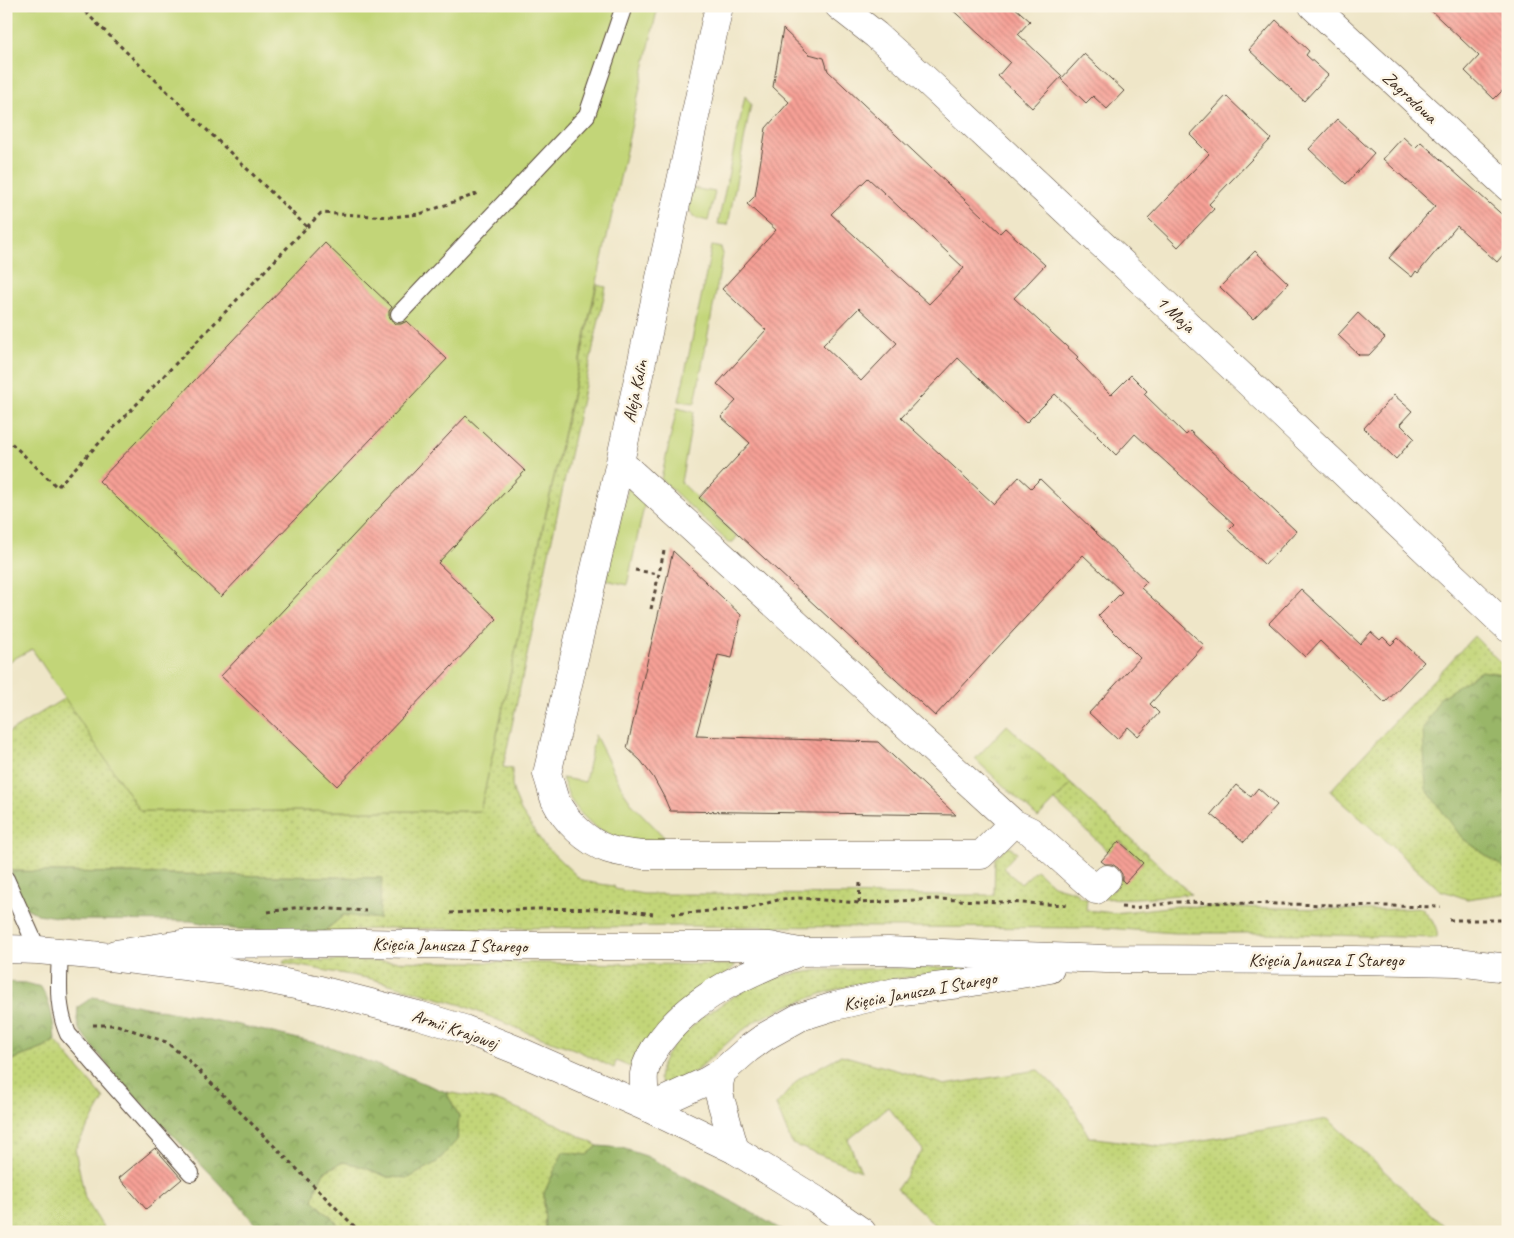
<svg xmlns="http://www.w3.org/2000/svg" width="1514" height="1238" viewBox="0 0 1514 1238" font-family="Caveat,sans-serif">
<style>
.grass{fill:url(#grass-dots);stroke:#7e804b}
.forest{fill:url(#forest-crowns);stroke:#6a7043}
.park{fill:url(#park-tufts);stroke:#7e804b}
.garden{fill:#c2d578;stroke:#7e804b}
.building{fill:url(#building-back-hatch);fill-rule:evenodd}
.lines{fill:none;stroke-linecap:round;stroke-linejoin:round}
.lane-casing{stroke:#564638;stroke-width:18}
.street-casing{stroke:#564638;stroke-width:29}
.secondary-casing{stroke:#564638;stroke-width:29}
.primary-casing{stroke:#564638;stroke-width:29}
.path{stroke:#564638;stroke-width:3;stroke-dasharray:4 4;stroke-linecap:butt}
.lane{stroke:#fff;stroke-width:16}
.street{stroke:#fff;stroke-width:28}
.secondary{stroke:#fff;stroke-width:28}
.primary{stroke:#fff;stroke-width:28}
.labels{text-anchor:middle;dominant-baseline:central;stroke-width:5;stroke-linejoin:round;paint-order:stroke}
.street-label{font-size:18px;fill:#3b2a1e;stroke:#fcf5e5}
</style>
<defs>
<pattern id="grass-dots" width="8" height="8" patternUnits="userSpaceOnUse" patternTransform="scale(1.25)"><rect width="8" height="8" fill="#c2d578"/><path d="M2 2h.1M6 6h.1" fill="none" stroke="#a8b767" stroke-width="1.8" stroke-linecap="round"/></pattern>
<pattern id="forest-crowns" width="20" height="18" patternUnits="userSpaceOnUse" patternTransform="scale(1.25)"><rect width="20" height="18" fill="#99b668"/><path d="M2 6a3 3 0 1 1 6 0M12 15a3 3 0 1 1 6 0" fill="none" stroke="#7e9455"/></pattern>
<pattern id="park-tufts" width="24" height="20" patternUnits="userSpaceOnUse" patternTransform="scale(1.25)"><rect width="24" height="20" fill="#c2d578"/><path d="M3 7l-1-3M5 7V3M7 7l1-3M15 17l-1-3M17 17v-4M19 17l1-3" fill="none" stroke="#a8b767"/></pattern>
<pattern id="building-back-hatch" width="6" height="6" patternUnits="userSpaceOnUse" patternTransform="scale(1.25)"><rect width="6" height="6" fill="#f7a096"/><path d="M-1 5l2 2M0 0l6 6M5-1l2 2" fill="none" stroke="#c9837a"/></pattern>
</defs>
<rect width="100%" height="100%" fill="#fcf5e5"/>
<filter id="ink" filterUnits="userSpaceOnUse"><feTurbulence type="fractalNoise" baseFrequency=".02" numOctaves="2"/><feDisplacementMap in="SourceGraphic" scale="10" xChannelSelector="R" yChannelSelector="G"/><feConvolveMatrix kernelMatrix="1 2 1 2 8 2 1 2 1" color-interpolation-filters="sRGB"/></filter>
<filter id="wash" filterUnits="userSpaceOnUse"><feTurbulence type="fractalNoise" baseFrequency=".0096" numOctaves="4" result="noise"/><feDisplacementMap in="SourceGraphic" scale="20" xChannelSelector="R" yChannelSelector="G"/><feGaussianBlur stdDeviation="1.12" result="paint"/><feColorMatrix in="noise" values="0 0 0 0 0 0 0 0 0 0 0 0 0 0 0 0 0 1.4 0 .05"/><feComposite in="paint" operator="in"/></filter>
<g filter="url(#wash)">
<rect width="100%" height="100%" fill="#efe6c8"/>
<!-- grass -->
<path class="grass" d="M597,285L606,287L503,767L512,769V786L515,796L521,811L544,845L580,879L593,883L614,886L615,889L643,894L994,895L995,858L1006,847L1011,848L1017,852L1003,868L1021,884L1036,870L1053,885L1076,892L1080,897L1087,898L1120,878L1124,882L1143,863L1120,841L1109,852L1055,801L1071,784L1191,894C1156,897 1122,900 1087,898L1086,910L1114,913L1177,906L1374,910L1422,908C1429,917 1439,926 1437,938L1258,933H1176L1106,928L677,926L451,929L387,928L322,933L344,915L382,878L11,871L6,861V734L65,698L140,811H480Z
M1474,636L1508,670V675L1481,671L1462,838L1508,871V893L1467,899L1440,890L1330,791Z
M284,960L736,965L637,1054L630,1067L616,1061L614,1068L574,1049L531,1034L462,1005L372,979L283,963Z
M993,966L857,984L821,994L788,1006L757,1020L735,1036L696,1071L669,1084L662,1083L659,1079L661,1067L666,1056L675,1044L703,1016L749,987L768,981L786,975L821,970Z
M55,1040L104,1099L75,1149L85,1198L106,1232H6V1062L44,1048Z
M841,1055L903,1072L945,1085L1038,1070L1069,1100L1089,1137L1163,1147L1328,1119L1450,1232H987L982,1228L977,1232H943L897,1189L923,1150L888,1107L848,1140L861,1171L792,1144L776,1105L800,1078Z
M446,1092L498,1101L557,1124L598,1146L587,1155L544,1193L545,1232H346L313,1200L317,1186L324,1172L343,1162L357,1165L388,1177L437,1162L457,1139L459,1116Z"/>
<!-- forest -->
<path class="forest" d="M1481,671L1508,675V871L1462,838L1426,789L1423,729L1440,698Z
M11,871L382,878L379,919L344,915L322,933L233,929L191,921L74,920L38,914L26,908L18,891Z
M6,982L26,983L41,987C52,1007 53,1018 55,1040L44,1048L6,1062Z
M93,997L239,1025L328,1046L446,1092L459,1116L457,1140L437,1162L409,1178L388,1177L357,1165L343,1162L324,1172L317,1186L313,1200L346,1232H262L235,1200L114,1074L79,1029L77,1020L78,1007Z
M598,1146L622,1148L646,1156L737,1204L785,1232H545L544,1193L563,1152L587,1155Z"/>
<!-- park -->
<path class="park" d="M1007,725L1071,784L1038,818L975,759Z"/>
<!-- garden -->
<path class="garden" d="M6,6H658L480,811H140L32,649L6,663Z
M745,96L751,104L728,225L718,224Z
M692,188L715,192L708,221L693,217L688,207Z
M712,246L721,248L723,254L695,403L679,401Z
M677,408L694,412L681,482L737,537L733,542H728L661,479Z
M628,488L645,502L627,585L606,580Z
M595,735L624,792L633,805L668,841L621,840L595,827L581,814L570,799L562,778L585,782Z"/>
<g id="blocks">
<!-- building -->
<path class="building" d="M948,6H1013L1030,21L1018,34L1062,76L1032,108L998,76L1010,62Z
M1426,6H1508V85L1494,99L1465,71L1479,56Z
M1276,20L1309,51L1306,55L1328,75L1304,101L1249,50Z
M783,29L809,54L824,58L828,71L1000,233L1005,228L1045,265L1014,298L1078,357L1076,359L1111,395L1131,375L1147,391L1144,394L1186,435L1190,431L1296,531L1265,565L1228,530L1234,524L1135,434L1116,455L1097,436L1098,435L1055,394L1026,423L958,358L901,418L994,504L1019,477L1031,488L1040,479L1147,582L1141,588L1204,645L1150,704L1159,713L1138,736L1128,727L1117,739L1089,713L1140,658L1098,616L1122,592L1083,555L935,716L699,498L750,443L721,417L736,401L717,384L766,330L722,289L776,230L747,204L755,196L766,128L789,102L773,87ZM868,178L964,268L929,304L831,214ZM859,308L897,343L861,381L823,345Z
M1084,54L1124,91L1107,109L1093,96L1086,103L1061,79Z
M1226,96L1271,139L1209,204L1214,209L1178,247L1148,218L1209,154L1190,135Z
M1337,119L1374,153L1346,184L1309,149Z
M1403,137L1415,148L1421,142L1508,220V249L1497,262L1457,226L1418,273L1416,271L1412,277L1389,258L1435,206L1383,159Z
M325,243L392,307L389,311V316L393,322L396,324H401L407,321L447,359L221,597L99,481Z
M1255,251L1288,283L1253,319L1220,287Z
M1358,313L1385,338L1369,355H1359L1338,335Z
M1394,395L1412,411L1400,424L1414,438L1396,459L1364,428Z
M466,416L525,471L438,563L497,619L337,786L221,676Z
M673,551L741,615L732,658L718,655L696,736L878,742L956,815L670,811L664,797L653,777L641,761L627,748Z
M1301,589L1360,644L1371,632L1380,640L1383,637L1391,645L1398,638L1424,662L1385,703L1320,641L1305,657L1269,623Z
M1236,785L1251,797L1258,788L1277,805L1244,842L1211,814Z
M1119,841L1143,863L1125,883L1122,880V874L1118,868L1112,864H1105L1101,861Z
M155,1148L182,1179L146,1209L119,1178Z"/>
</g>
</g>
<g filter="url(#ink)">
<use href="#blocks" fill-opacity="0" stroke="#564638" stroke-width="1"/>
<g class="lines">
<!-- lane casing -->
<g class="lane-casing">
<path id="lane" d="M399,314L587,115L624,6
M6,879L38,950
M60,952C59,981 56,1007 68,1034L191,1173"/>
</g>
<!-- street casing -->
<g class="street-casing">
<path id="street" d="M719,6L620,462L547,774C550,782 552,792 555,800C565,821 587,842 608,849C620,853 631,854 643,855H981L1013,823
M839,6L876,35L925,79L1137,277L1508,628
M1313,6L1508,187
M620,462L1013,823L1030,831L1096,890L1107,879"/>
</g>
<!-- secondary casing -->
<g class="secondary-casing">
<path id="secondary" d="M799,952C749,973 695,994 661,1040C654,1049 646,1062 644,1074C643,1086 645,1097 648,1108L707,1081L722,1072L748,1049L766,1036L800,1017L835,1006L895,992L967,983L1050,969
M115,954L181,944L364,943L514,946H770L799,952L889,951L1106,959L1356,960L1457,962L1508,968
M722,1072L719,1084V1094L735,1150"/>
</g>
<!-- primary casing -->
<g class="primary-casing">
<path id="primary" d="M6,949L38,950L101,956L226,971L320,990L418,1015L464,1029L519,1051L648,1108L735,1150L816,1200L862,1232"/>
</g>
<!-- path -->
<path class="path" d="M307,227L321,213L392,217L420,214L479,193
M6,438L57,487L307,227L79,6
M635,570L658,574
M651,609L664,551
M860,883L859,903L936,899L1067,905
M1121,907L1134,908L1177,902L1441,907
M268,912L300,907L366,911
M450,913C517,910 586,904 653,914
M672,914L751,908L781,899L799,898L859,903
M1449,920H1508
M93,1025H117L166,1042L188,1060L360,1232"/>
<!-- lane -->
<use href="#lane" class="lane"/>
<!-- street -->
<use href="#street" class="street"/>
<!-- secondary -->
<use href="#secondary" class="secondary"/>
<!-- primary -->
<use href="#primary" class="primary"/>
</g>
</g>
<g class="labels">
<!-- street labels -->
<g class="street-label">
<text transform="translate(1410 97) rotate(43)">Zagrodowa</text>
<text transform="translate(1176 314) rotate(43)">1 Maja</text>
<text transform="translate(635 391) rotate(-78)">Aleja Kalin</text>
<text transform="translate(450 945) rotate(1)">Księcia Janusza I Starego</text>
<text x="1326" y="960">Księcia Janusza I Starego</text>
<text transform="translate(920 991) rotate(-10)">Księcia Janusza I Starego</text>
<text transform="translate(455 1029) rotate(19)">Armii Krajowej</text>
</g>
</g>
<!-- margin -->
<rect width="1514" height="1238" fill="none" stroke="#fcf5e5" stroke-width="25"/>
</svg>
